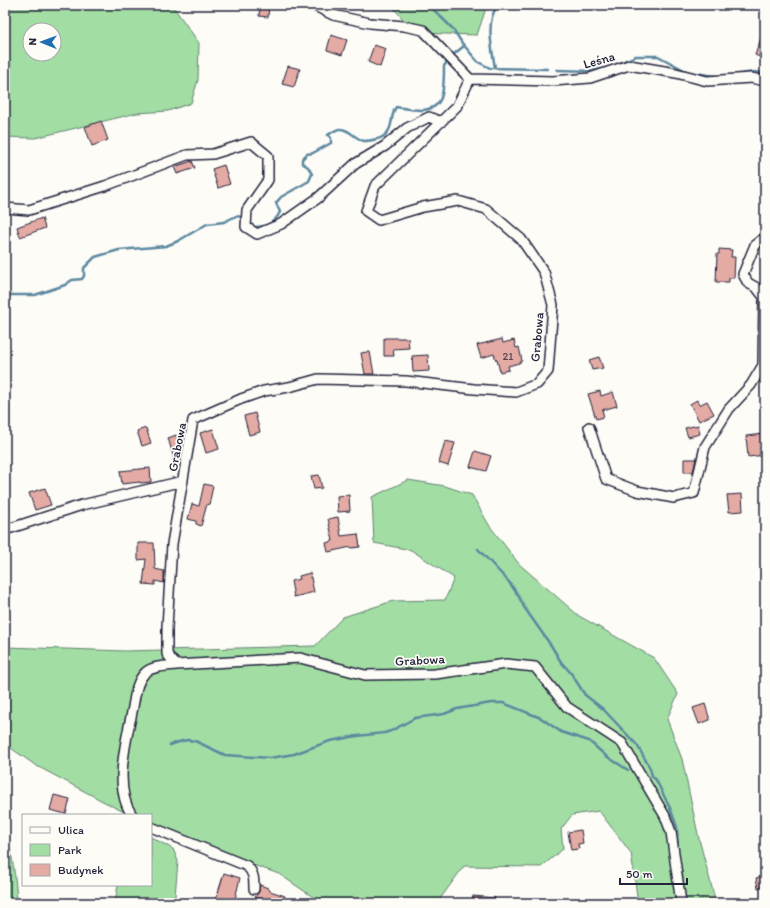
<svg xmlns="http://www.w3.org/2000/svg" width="770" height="908" viewBox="0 0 770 908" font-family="Itim,sans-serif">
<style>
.green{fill:#a2dea4;stroke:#628070;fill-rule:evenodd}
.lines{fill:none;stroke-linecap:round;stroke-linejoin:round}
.stream{stroke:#5c88a0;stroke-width:2.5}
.building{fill:#e4aaa4;stroke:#22223b}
.street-casing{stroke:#22223b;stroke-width:12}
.street{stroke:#fdfcf7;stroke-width:9}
.labels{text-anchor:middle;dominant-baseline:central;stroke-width:3.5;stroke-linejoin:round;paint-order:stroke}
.number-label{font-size:11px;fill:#524455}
.street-label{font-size:13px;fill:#22223b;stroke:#fdfcf7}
</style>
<rect width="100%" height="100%" fill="#fdfcf7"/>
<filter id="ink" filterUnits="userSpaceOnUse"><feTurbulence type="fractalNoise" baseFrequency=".025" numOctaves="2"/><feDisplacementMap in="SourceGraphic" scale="8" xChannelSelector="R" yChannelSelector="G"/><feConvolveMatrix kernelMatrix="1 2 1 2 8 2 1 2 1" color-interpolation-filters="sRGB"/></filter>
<g filter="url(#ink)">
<!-- green -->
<path class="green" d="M12,5H172L199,43L198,80L191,103L168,111L137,113L35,138L5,137V8ZM30,30H54V54H30Z
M391,5H487L477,35L415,33Z
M408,480L445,486L472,495L489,525L519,564L579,616L654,658L678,694L667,719L682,759L699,839L716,903H638L631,853L599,811L572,815L561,829L563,849L541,867L464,866L437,903H322L279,874L185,841L151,825V815H130L112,806L35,765L5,744V647L125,651L315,646L343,617L393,601L445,600L454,578L411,550L374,543L372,497Z
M5,829C12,853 16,877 17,903H5Z
M151,837L173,849L178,861L175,896L182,903H115L118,885H151Z"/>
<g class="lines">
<!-- stream -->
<path class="stream" d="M419,5L433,9L453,29L462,43L478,62L490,68L547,69
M454,54L464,46
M615,65L636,56H658L688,72
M495,68C492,49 485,21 498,5
M557,70L592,71L610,67
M695,73L716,76
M733,75L754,72L765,73
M249,222L254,227C266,227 275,223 280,212L276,203L281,197L309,181L312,174L308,167L302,163V159L307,154L313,153L331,143V138L328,135C331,133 335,130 339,129C349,128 355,139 364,141C368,141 373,140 377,139C381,139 387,134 389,130C393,122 391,114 396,107C411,109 434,116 441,98C444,90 444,74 444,66L447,62
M5,295H35L65,285L72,280L82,279L84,276V268L95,257L119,250L166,246L178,241L207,224L224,222L236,216L242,217
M478,549L509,582L518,595L524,607L552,647L561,662L571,673L585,695L603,709L637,745L650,768L652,776L656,780L670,808L677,827L678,854
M170,745L182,741L188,740L195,741L225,755L270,758L294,754L330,741L357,736L384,733L391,731L415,718L444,714L457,709L491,703H503L541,718L561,732L589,741L606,756L628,770
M680,867L683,888"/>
</g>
<!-- building -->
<path class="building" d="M260,5H269L268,17L259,16Z
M764,30H765V59L755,55Z
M331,35L347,40L342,55L327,50Z
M374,45L386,49L380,67L368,62Z
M288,66L300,69L294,87L282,84Z
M101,121L108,140L92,146L85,127Z
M192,161L195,168L177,174L174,167Z
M224,165L230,184L218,188L212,169Z
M42,218L45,228L20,237L17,227Z
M719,249L732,250L731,257H735L734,278H729V282H716L717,254H719Z
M384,338H408L409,348L393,349L394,356H384Z
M502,339L503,343L514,340L516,348L519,347L522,361L519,363L508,366L509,370L500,372L497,360H496L494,354L481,358L477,345Z
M367,352H370L374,374H365L361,353Z
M428,355L429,371L413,372L412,356Z
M599,357L603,368L592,370L589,360Z
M600,391L601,396L613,392L617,406L602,410L604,417L596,419L588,394Z
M697,400L699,405L707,401L714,414L699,421L690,404Z
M255,413L260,432L249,435L244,416Z
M698,425L700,434L688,437L685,428Z
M146,428L151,443L142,446L137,431Z
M213,429L219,449L206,453L200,433Z
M765,434V455L748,457L746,436Z
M176,435L182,452L180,460L175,462L168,438Z
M445,441L455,443L448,466L439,463Z
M475,451L491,456L486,471L470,467Z
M684,459H696L693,472H684Z
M150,468L151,482L140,483V482L122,484L120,471Z
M319,475L322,488L314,489L311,476Z
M204,484L213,486L209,505L207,504L201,526L196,524V521L188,519L192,504L199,506Z
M45,488L51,505L35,510L29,493Z
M742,494L743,511L729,512L727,495Z
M349,495L350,511L338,512L337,496Z
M338,517L341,536L358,534L360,547L351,548V547L328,552L326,543L333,541L328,519Z
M138,543H154L155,569L164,571V583L155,581V585L143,584L146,559L138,560Z
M310,573L314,592L294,597L291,581L300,579L299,576Z
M705,704L710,720L699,724L693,708Z
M54,795L70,799L66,814L50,810Z
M581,830L583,843L578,844L579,849L571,850L568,832Z
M224,873L240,878L234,903L216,899Z
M763,876L765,886L758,888L756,878Z
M260,885L268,888L270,891L285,896L283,903H262L263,900L255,897L259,892Z
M473,896L495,898V903H472Z"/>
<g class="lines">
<!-- street casing -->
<g class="street-casing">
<path id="street" d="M313,5L333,15L370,23L404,26L423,30L470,79
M5,208L29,210L105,186L187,155L213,154L251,142L268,156V180L247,210L246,227L257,234L281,224L318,198L355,164L385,146L407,128L429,117L441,122
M589,427L606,479L637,491L674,498L694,493L705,447L729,409L751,385L763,365L764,297L757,288L748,283L743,274L755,245L765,237
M5,530L82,505L183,481
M132,815C113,788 126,742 132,712C135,699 135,682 146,672C153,666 167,666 176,665
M151,827L247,866C254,873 254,879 254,889
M681,903L671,832L665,816L622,743L567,707L535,667L506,664L435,674L365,675L300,658L176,665L167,654V627L172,544L193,420L241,399L264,391L289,387L318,379L406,381L474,389L516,392L537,384L548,371L553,305L544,272L521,239L486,209L458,201L423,207L379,220L366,211L375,186L457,106L470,79L553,81L590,78L629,65L676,73L707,81L751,78L765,81"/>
</g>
<!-- street -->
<use href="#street" class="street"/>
</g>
</g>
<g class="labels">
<!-- number labels -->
<g class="number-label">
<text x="508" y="356">21</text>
</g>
<!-- street labels -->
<g class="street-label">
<text transform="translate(599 60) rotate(-16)">Leśna</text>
<text transform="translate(537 337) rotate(-85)">Grabowa</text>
<text transform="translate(177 447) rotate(-79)">Grabowa</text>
<text transform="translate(420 660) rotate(-3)">Grabowa</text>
</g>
</g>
<!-- margin -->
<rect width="770" height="908" fill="none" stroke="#fdfcf7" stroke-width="20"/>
<rect x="10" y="10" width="750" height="888" fill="none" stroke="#22223b" stroke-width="1.5" filter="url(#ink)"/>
<!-- legend -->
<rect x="22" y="814" width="130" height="72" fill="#fdfcf7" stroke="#a5a5ac"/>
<rect x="30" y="827" width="20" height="6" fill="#fdfcf7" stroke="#a5a5ac"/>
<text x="58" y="834" font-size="12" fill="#22223b">Ulica</text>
<rect x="30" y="844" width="20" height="12" fill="#a2dea4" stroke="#a5a5ac"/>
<text x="58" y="854" font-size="12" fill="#22223b">Park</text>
<rect x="30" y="864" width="20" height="12" fill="#e4aaa4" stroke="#a5a5ac"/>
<text x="58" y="874" font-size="12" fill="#22223b">Budynek</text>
<!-- north arrow -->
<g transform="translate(42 42) rotate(271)"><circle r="19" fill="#fdfcf7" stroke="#a5a5ac"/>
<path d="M0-3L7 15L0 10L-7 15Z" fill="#1f6fb2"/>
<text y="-6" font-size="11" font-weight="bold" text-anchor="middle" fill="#22223b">N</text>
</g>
<!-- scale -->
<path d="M620 878v6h67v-6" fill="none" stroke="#22223b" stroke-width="2"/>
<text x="626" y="878" font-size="12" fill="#22223b" stroke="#fdfcf7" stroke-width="3" paint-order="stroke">50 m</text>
</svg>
